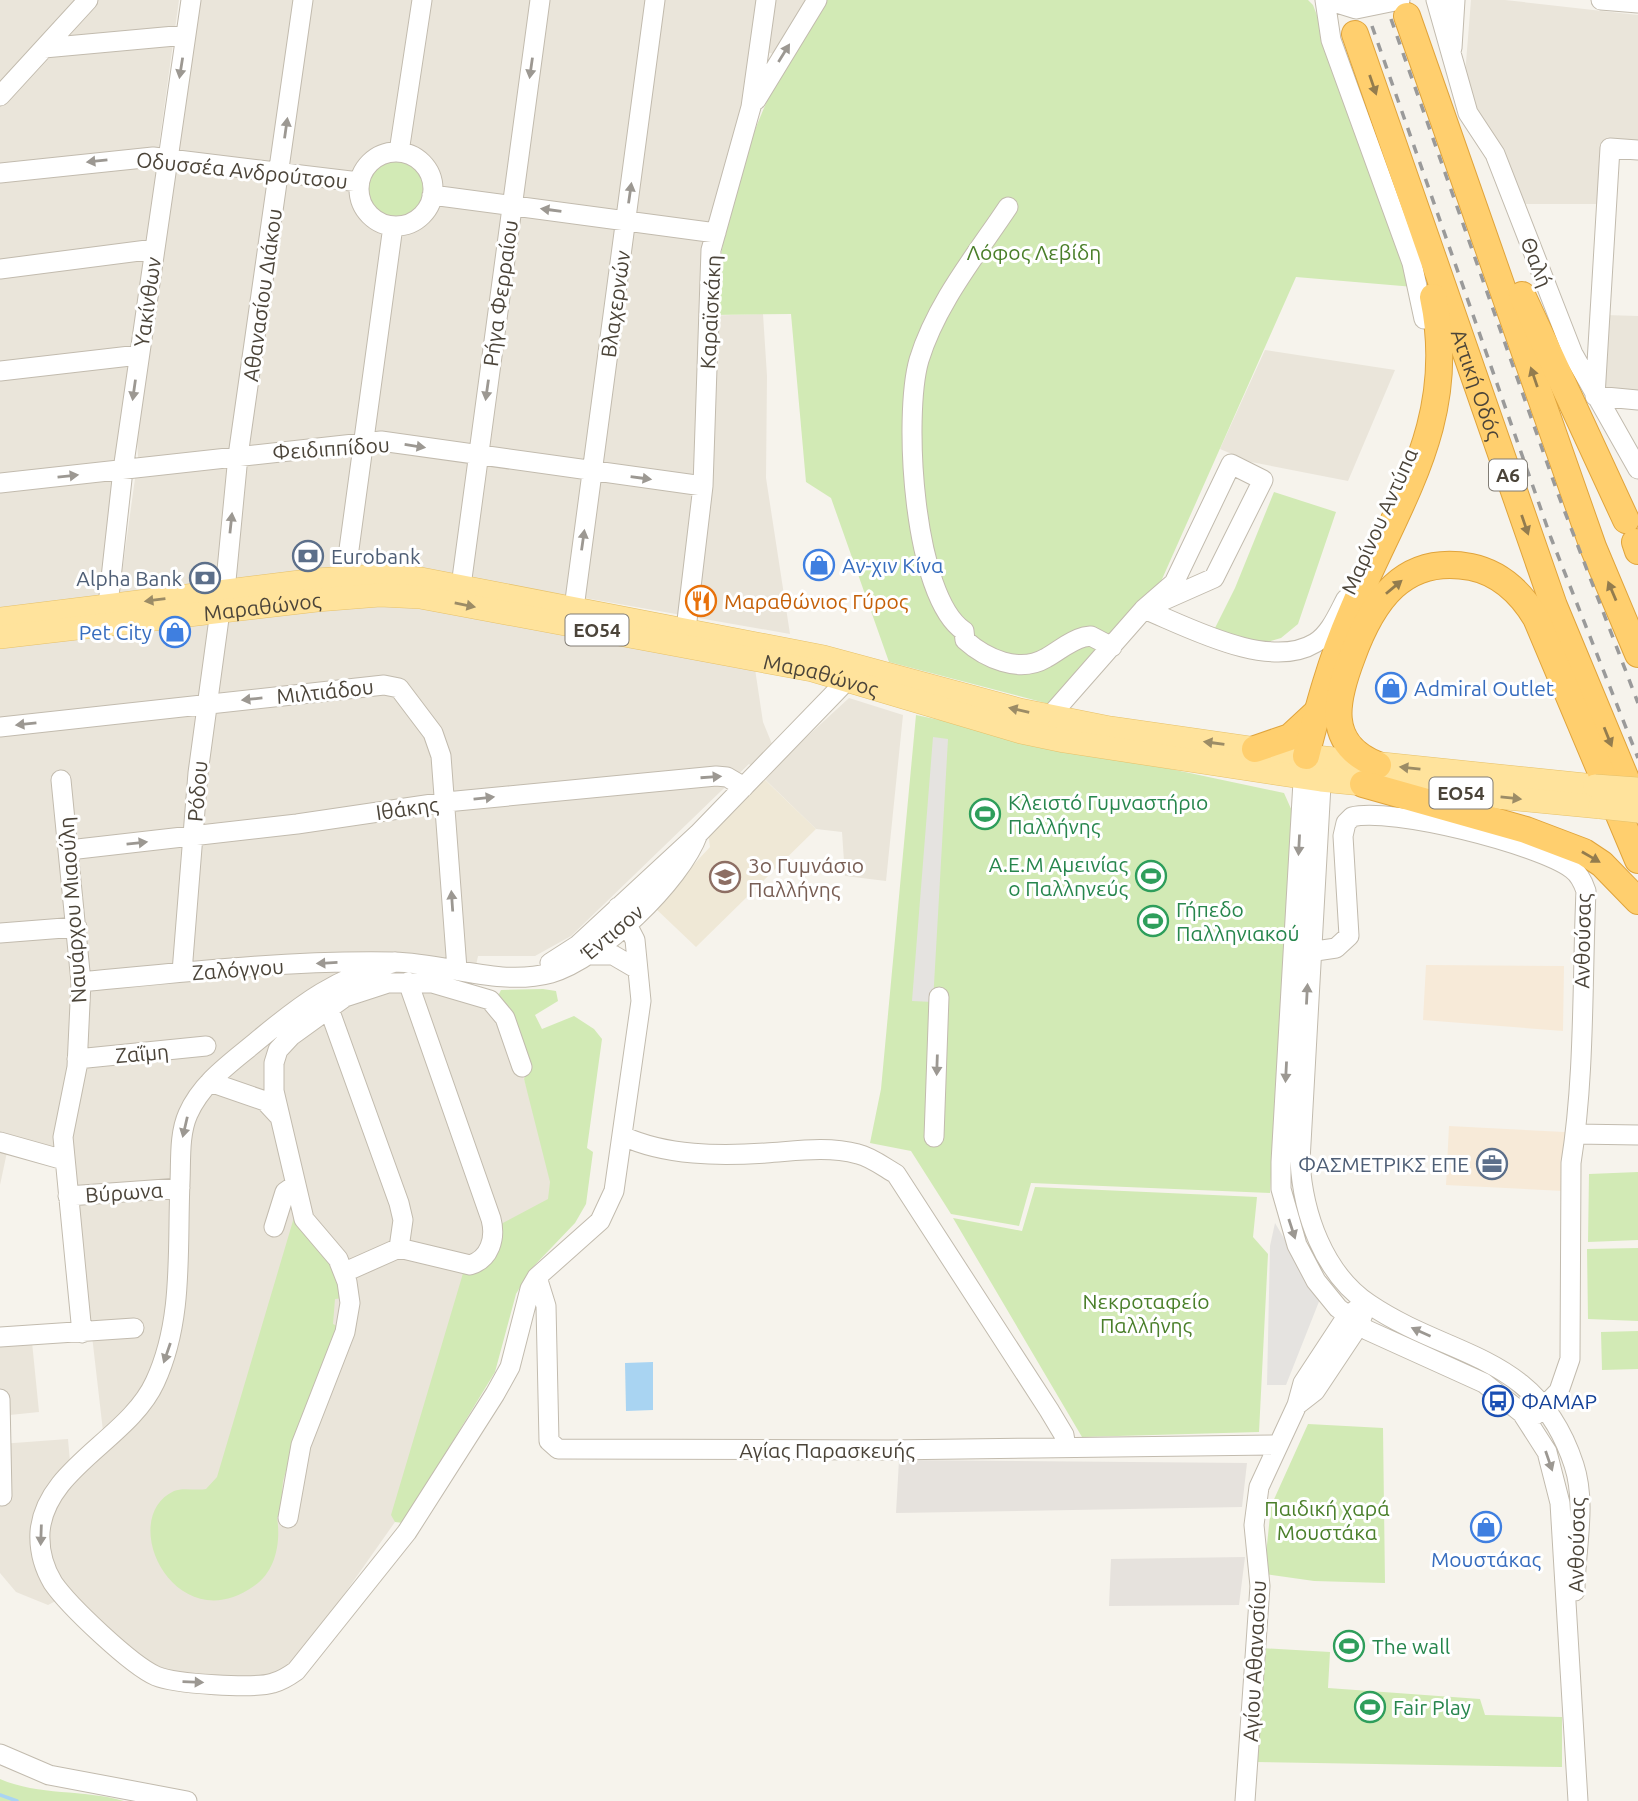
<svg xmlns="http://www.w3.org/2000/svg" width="1638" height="1801" viewBox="0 0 1638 1801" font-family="Ubuntu,sans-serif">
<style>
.residential{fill:#eae5da}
.commercial{fill:#f7ead8}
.industrial{fill:#e6e2dd}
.education{fill:#efe8d6}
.green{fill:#d2eab5}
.parking{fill:#e5e3e0}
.water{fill:#a9d4f2}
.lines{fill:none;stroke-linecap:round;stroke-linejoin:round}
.stream{stroke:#a9d4f2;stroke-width:3.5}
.minor-casing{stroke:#c2bbae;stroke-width:21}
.major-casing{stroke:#e6c16a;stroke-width:24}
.highway-casing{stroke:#e0a43c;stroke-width:28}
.minor{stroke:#fff;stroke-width:19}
.major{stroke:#ffe39c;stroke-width:23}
.highway{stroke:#ffcf6e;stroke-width:26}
.rail{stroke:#9a9a9a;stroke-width:3.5;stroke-dasharray:9 9;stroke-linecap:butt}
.major-bridge-casing{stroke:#e6c16a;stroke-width:24;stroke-linecap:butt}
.major-bridge{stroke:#ffe39c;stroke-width:23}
.oneway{fill:#9c9892}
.oneway2{fill:#937c4e}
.oneway3{fill:#9c8c66}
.labels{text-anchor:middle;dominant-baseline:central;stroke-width:6;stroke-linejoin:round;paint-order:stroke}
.shield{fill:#fff;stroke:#817c74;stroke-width:2}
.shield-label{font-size:19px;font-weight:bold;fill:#4b4439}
.street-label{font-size:21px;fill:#4b4439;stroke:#fff}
.park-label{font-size:21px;fill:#4a7f2a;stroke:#fff}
.service-label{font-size:21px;fill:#4e5e75;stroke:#fff;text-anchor:end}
.shop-label{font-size:21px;fill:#366cbe;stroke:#fff;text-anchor:start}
.food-label{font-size:21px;fill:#c56008;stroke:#fff;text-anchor:start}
.leisure-label{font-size:21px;fill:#27864d;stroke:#fff;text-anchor:start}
.education-label{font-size:21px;fill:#785e54;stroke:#fff;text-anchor:start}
.transit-label{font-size:21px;fill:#164399;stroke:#fff;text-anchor:start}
</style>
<rect width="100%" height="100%" fill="#f6f3ec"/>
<!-- residential -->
<path class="residential" d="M0,0H179L159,145L138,399L198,0H811L778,54L752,51L700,316L763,314L767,376L766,478L790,634L471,578L119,594L138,457L136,420L103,594L286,614L382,605L432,609L755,669L763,722L772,744L786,756L849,698L903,715L886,881L845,876L842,832L816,829L749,764L571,936L535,956H478L469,999L498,1013L524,1079L559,1190L447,1407L395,1522L295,1664L268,1679L182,1677L141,1662L69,1594L48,1605L16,1592L0,1573V1444L68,1439L70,1462L103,1431L71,1154L10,1138L0,1185Z
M1471,0H1505L1638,15V144L1603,143L1601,204H1522L1478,115L1465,75Z
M1605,315L1638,316V392L1601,387Z
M1265,350L1395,370L1348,481L1251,462L1220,449Z
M32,1342L39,1412L0,1416V1345Z"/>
<!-- commercial -->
<path class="commercial" d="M1426,965L1564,966L1563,1031L1423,1020Z
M1449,1126L1565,1132L1563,1191L1446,1185Z"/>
<!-- industrial -->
<path class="industrial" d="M899,1460L1247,1463L1242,1507L896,1513Z
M1245,1557L1239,1605L1109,1606L1111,1559Z"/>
<!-- education -->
<path class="education" d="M762,777L816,829L696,947L654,907L710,847L708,832Z"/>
<!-- green -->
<path class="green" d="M827,0H1308L1313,5L1373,162L1414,287L1296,277L1155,595L1049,704L889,662L831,498L806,482L791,314L712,315C720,243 740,153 774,87C789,57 808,29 827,0Z
M367 189a28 28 0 1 1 56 0a28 28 0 1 1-56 0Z
M1274,492L1336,512L1298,624L1281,638L1261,644L1214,630L1235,588Z
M916,715L1284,793L1292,811L1270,1193L1031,1183L1019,1226L951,1214L911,1151L870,1143L881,1089Z
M543,989L556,991L558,1001L535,1015L542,1029L574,1016L594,1029L602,1039L587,1148L593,1152L586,1204L575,1223L531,1269L516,1294L495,1372L403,1523L395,1522L391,1515L464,1270L499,1225L548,1199L550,1182L524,1079L528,1066L498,996L501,990Z
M1638,1172V1240L1588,1242L1589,1174Z
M1035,1187L1257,1197L1253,1237L1268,1254L1259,1432L1082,1437L953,1218L1022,1231Z
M295,1214C303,1229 308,1244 324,1251L344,1298L335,1299L333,1324L341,1328L300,1423L283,1481L280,1517H277C281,1542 276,1571 254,1586C176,1642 115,1519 174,1491C183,1487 196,1491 206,1489L217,1477Z
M1638,1248V1321L1588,1319L1587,1249Z
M1638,1331V1369L1602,1370L1601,1332Z
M1308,1424L1383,1428L1385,1583L1314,1581L1264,1574L1271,1506Z
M1261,1648L1330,1652L1328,1688L1480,1699L1485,1715L1562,1717V1767L1256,1762Z
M0,1779C39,1796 83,1789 124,1801H0Z"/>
<!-- parking -->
<path class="parking" d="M933,737L948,739L933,1002L912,1001Z
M1275,1223L1320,1299L1286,1385H1267L1270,1246Z"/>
<!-- water -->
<path class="water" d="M653,1362V1410L626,1411L625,1363Z"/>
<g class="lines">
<!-- stream -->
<path class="stream" d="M0,1795L17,1801"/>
<!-- minor casing -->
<g class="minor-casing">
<path id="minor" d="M1325,0L1331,40L1412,263L1424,319
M1327,0L1356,9L1400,0
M1436,0L1468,113L1495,154L1573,354L1638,469
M1601,0L1638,3
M44,48L186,35
M1452,48L1455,0
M0,96L88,0
M756,100L817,0
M1638,150L1610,148L1595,396L1638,400
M399,152L422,0
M359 189a37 37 0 1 1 74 0a37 37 0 1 1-74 0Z
M0,173L153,157L359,182
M432,195L716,233
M1008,207C976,255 936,304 919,360C903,416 913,597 964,631L965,640C985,658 1019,674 1046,658C1059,651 1069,641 1084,637L1091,636L1112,647
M0,269L155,249
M0,371L139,355
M1231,464L1263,480L1214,578L1144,609L1174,583Z
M0,483L381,441L703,486
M461,586L540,0
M225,591L238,456L303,0
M346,592L347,564L393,226
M108,605L123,470L191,0
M574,608L655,0
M686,629L703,486L711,250L751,107L766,0
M1050,716L1144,609C1188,627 1269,671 1315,643C1330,634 1338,614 1346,599
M0,727L384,685L399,688L433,733L441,756L457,969
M1304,764L1281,1162V1189L1297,1245L1316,1281L1338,1308L1367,1330L1484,1383L1522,1413L1547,1452L1560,1503L1578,1801
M1322,767L1300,1161C1303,1213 1323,1273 1369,1304C1452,1360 1537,1352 1574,1465C1587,1505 1575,1550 1575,1591
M61,780L81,982L77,1067L63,1137L82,1333
M69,850L297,824L446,802L716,776L727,777L744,787
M0,933L77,927
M1309,952L1336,948L1349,936L1343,836L1346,823L1352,817C1391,807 1538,844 1572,869C1579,874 1583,882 1586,891C1582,980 1585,1076 1571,1163L1570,1359L1559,1391L1537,1414
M589,955H613L637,969
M395,962C335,979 305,1001 257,1041C232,1062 202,1082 188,1114C179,1134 181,1160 180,1182C177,1249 184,1320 155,1382C129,1439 45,1468 40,1532C39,1550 44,1568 53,1583C69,1606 131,1665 156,1676C175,1684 254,1689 273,1683C281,1681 289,1676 296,1671L407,1532L495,1394L510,1367L530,1289L537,1277L600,1221L614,1191L641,1001L635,940L618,907
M550,963L578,945L698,834L857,670
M182,972L198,773L220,611
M81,982C184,972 289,960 394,962C446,963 499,987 551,973C600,959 681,881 698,834
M328,1006L399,1203L403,1220L399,1248
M77,1059L206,1046
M210,1082L265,1101L278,1115
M1576,1134L1638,1135
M623,1136C666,1156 720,1156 766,1153C797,1151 827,1146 858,1154C871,1157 884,1167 896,1174L1049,1410L1064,1435L1066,1447
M934,1137L939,997
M0,1142L64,1160
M68,1196L180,1188
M274,1227L285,1192L295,1185
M345,1272L399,1248L470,1265C490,1259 496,1238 491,1219L408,982
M537,1277L546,1306L549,1441L558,1449L888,1450L1276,1445
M0,1337L134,1328
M0,1399L2,1496
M1297,1405L1315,1391L1359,1325L1363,1314
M288,1518L301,1445L345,1332L350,1303L347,1282L338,1259L304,1219L274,1091V1063L278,1050L291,1036L345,997L388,983H432L490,1000L505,1018L522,1067
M0,1754L49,1775L187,1801
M1245,1801L1260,1586L1254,1525L1259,1487L1297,1405L1303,1383L1347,1316L1357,1309"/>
</g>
<!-- major casing -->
<g class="major-casing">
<g id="major">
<path d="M0,619L316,580L376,576L421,579L824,657L1020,710L1110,728L1306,756L1595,786"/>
<path id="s1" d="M0,637L317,600L380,595L420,597L812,670L1021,732L1064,741L1321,780L1600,807"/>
</g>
</g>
<!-- highway casing -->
<g class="highway-casing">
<g id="highway">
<path d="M1407,16L1593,547L1638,654"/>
<path id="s2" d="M1355,34L1554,606L1638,808"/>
<path d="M1522,295L1626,520"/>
<path d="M1635,542L1638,551"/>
<path d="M1255,749L1290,737L1317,712"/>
<path d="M1306,756C1318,708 1331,660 1351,614C1396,504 1460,423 1433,297"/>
<path d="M1378,765C1324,744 1336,699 1352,657C1372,602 1403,554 1471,567C1500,573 1521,593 1536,618L1638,860"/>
<path d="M1363,784L1526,830L1584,852L1602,864L1638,901"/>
</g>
</g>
<!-- minor -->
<use href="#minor" class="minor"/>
<!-- major -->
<use href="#major" class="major"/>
<!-- highway -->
<use href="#highway" class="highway"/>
<!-- rail -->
<path class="rail" d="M1391,19L1558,494L1638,703
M1372,26L1551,538L1638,758"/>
<!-- major-bridge casing -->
<g class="major-bridge-casing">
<path id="major-bridge" d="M1595,786L1638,789
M1600,807L1638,811"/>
</g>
<!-- major-bridge -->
<use href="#major-bridge" class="major-bridge"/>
</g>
<!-- one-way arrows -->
<defs><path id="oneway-solid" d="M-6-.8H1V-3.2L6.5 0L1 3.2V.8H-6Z" transform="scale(1.75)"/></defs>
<g class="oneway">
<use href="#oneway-solid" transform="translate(784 53) rotate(-58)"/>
<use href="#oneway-solid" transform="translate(181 68) rotate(99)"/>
<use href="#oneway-solid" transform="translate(531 68) rotate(98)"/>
<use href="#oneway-solid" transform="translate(286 128) rotate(-82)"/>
<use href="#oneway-solid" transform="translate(97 161) rotate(174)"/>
<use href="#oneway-solid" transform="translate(630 193) rotate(-82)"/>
<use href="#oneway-solid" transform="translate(551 210) rotate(-172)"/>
<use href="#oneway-solid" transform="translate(134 390) rotate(98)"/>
<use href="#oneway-solid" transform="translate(487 390) rotate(98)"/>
<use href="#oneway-solid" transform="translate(415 446) rotate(9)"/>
<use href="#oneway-solid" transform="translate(68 476) rotate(-6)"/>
<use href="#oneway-solid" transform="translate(641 478) rotate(8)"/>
<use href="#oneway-solid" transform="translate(231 523) rotate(-84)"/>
<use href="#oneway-solid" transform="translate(583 540) rotate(-82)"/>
<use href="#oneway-solid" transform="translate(252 699) rotate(174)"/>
<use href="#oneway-solid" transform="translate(26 724) rotate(174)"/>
<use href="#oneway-solid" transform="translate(711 777) rotate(-4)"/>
<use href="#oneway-solid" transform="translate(484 798) rotate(-6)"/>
<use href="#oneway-solid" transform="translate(137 843) rotate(-6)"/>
<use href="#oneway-solid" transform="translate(1299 845) rotate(93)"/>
<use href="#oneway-solid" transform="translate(452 901) rotate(-94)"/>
<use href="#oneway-solid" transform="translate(327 963) rotate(177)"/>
<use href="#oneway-solid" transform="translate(1307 994) rotate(-87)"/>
<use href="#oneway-solid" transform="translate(937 1065) rotate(92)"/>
<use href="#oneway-solid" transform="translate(1286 1072) rotate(93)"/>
<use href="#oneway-solid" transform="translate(185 1127) rotate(103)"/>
<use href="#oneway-solid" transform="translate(1292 1229) rotate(72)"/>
<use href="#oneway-solid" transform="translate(1421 1332) rotate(-156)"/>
<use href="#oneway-solid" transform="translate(167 1353) rotate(109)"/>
<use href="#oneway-solid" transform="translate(1549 1461) rotate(71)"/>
<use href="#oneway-solid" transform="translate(41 1535) rotate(92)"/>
<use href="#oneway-solid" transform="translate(193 1682) rotate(2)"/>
</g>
<g class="oneway2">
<use href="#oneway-solid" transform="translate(1373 85) rotate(71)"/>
<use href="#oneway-solid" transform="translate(1534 377) rotate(-109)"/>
<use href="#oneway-solid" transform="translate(1525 525) rotate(71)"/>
<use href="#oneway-solid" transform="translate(1394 587) rotate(-40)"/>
<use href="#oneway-solid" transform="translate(1612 591) rotate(-113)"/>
<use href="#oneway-solid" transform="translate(1608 737) rotate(68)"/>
<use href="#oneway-solid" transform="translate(1591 857) rotate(30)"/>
</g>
<g class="oneway3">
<use href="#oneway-solid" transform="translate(155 600) rotate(173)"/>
<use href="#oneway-solid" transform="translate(465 605) rotate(11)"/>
<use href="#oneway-solid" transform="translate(1019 710) rotate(-167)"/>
<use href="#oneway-solid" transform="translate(1214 743) rotate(-172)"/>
<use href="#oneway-solid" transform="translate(1410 768) rotate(-174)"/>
<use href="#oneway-solid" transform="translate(1511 798) rotate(6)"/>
</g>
<!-- icons -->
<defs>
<g id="bank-ring" transform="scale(1.575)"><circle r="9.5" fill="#fff" stroke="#5c6f8a" stroke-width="1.5"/><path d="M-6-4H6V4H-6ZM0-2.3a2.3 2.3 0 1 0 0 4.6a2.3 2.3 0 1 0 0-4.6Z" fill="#5c6f8a"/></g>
<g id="shop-ring" transform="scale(1.575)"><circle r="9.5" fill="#fff" stroke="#3f7fe0" stroke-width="1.5"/><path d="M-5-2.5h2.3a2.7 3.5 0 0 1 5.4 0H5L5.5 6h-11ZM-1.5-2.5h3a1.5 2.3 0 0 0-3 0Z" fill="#3f7fe0"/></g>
<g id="restaurant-ring" transform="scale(1.575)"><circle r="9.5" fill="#fff" stroke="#e8710a" stroke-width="1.5"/><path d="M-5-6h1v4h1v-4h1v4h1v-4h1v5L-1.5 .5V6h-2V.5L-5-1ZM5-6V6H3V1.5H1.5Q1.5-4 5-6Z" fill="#e8710a"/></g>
<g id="stadium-ring" transform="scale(1.575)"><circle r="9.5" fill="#fff" stroke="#2e9e5b" stroke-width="1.5"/><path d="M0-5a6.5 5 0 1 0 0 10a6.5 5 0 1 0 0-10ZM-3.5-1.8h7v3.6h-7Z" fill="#2e9e5b"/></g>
<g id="school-ring" transform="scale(1.575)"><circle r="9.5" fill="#fff" stroke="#8d6e63" stroke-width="1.5"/><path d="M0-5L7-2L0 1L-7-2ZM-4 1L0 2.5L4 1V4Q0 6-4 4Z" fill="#8d6e63"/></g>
<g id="office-ring" transform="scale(1.575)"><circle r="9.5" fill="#fff" stroke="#5c6f8a" stroke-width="1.5"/><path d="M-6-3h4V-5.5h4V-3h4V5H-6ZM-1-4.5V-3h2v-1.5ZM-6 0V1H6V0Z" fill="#5c6f8a"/></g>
<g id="bus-ring" transform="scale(1.575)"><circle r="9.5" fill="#fff" stroke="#1a4fb4" stroke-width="1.5"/><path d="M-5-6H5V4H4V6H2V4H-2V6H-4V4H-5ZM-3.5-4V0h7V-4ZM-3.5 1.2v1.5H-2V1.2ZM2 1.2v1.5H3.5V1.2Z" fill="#1a4fb4"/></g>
</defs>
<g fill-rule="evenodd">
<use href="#bank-ring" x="308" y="556"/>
<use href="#shop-ring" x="819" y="565"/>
<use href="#bank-ring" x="205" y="578"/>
<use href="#restaurant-ring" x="701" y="601"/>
<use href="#shop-ring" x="175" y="632"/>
<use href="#shop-ring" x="1391" y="688"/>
<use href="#stadium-ring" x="985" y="814"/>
<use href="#stadium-ring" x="1151" y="876"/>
<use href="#school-ring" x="725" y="877"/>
<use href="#stadium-ring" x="1153" y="921"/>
<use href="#office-ring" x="1492" y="1164"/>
<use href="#bus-ring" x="1498" y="1401"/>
<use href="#shop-ring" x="1486" y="1527"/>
<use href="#stadium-ring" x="1349" y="1646"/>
<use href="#stadium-ring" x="1370" y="1707"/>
</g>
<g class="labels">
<!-- shield labels -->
<g class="shield">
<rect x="1489" y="459.5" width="38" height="31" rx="5"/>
<rect x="565.5" y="614.5" width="63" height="31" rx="5"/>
<rect x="1429.5" y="777.5" width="63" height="31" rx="5"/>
</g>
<g class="shield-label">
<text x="1508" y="475">Α6</text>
<text x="597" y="630">ΕΟ54</text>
<text x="1461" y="793">ΕΟ54</text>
</g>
<!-- street labels -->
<g class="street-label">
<text transform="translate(242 170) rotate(6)">Οδυσσέα Ανδρούτσου</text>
<text transform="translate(1537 262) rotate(68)">Θαλή</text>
<text transform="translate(500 293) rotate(-82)">Ρήγα Φερραίου</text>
<text transform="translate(262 295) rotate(-82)">Αθανασίου Διάκου</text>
<text transform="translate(147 302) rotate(-82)">Υακίνθων</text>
<text transform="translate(615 304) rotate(-82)">Βλαχερνών</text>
<text transform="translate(710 312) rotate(-87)">Καραϊσκάκη</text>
<text stroke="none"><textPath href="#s2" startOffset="371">Αττική Οδός</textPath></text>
<text transform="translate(331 448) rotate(-4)">Φειδιππίδου</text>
<text transform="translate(1379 521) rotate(-66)">Μαρίνου Αντύπα</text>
<text stroke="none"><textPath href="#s1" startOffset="264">Μαραθώνος</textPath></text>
<text stroke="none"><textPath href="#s1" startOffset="831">Μαραθώνος</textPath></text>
<text transform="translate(325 691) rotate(-6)">Μιλτιάδου</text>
<text transform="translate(197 791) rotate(-85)">Ρόδου</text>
<text transform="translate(407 808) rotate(-8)">Ιθάκης</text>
<text transform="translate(72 910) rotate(-94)">Ναυάρχου Μιαούλη</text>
<text transform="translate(612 932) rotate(-40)">Έντισον</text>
<text transform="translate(1582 941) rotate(-89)">Ανθούσας</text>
<text transform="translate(238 969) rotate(-4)">Ζαλόγγου</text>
<text transform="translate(142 1053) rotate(-5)">Ζαΐμη</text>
<text transform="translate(124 1192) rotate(-4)">Βύρωνα</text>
<text x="827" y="1450">Αγίας Παρασκευής</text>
<text transform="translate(1576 1545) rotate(-89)">Ανθούσας</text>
<text transform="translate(1254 1661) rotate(-87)">Αγίου Αθανασίου</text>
</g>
<!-- park labels -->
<g class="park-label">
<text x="1034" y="252">Λόφος Λεβίδη</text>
<text x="1146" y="1301">Νεκροταφείο<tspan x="1146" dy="24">Παλλήνης</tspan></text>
<text x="1327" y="1508">Παιδική χαρά<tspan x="1327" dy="24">Μουστάκα</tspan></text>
</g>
<!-- service labels -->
<g class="service-label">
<text x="331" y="556" text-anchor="start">Eurobank</text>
<text x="182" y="578">Alpha Bank</text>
<text x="1469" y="1164">ΦΑΣΜΕΤΡΙΚΣ ΕΠΕ</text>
</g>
<!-- shop labels -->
<g class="shop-label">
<text x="842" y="565">Αν-χιν Κίνα</text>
<text x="152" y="632" text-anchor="end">Pet City</text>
<text x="1414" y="688">Admiral Outlet</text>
<text x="1486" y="1559" text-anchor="middle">Μουστάκας</text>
</g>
<!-- food labels -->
<g class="food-label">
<text x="724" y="601">Μαραθώνιος Γύρος</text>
</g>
<!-- leisure labels -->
<g class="leisure-label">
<text x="1008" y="802">Κλειστό Γυμναστήριο<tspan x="1008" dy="24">Παλλήνης</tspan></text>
<text x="1128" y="864" text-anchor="end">Α.Ε.Μ Αμεινίας<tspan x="1128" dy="24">ο Παλληνεύς</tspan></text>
<text x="1176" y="909">Γήπεδο<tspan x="1176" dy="24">Παλληνιακού</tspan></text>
<text x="1372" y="1646">The wall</text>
<text x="1393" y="1707">Fair Play</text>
</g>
<!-- education labels -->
<g class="education-label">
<text x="748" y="865">3ο Γυμνάσιο<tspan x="748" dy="24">Παλλήνης</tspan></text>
</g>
<!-- transit labels -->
<g class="transit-label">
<text x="1521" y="1401">ΦΑΜΑΡ</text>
</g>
</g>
</svg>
